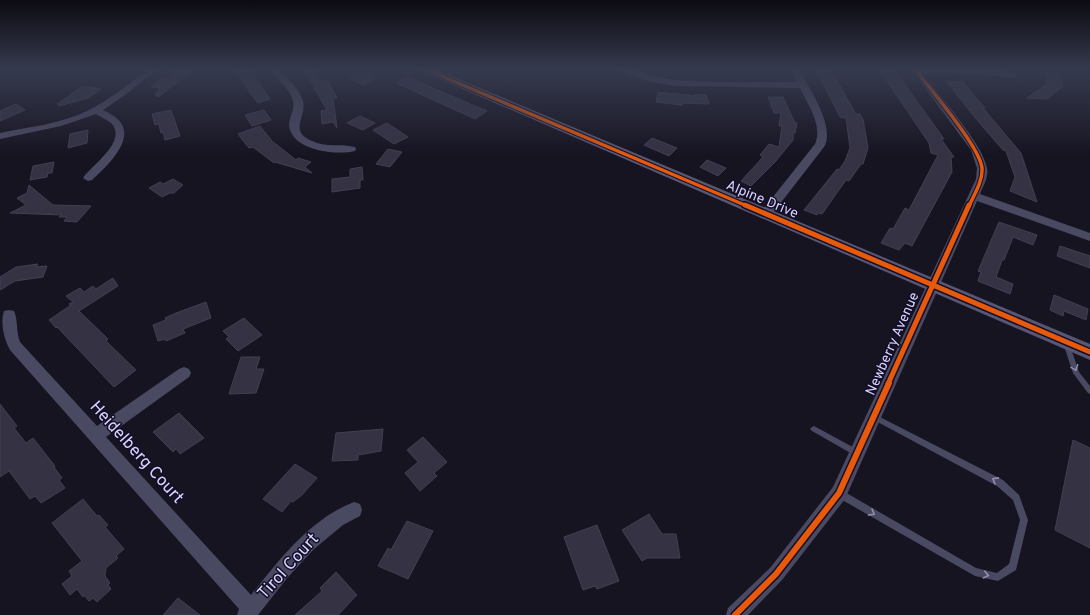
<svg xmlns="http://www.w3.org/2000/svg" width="1090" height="615" viewBox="0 0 1090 615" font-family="Overpass,sans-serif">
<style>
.building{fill:#343243;stroke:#433f54}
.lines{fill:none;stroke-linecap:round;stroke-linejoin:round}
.lane{fill:#4a4962;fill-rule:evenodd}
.street{fill:#4a4962;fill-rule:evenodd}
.secondary{fill:#575674;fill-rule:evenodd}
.cycleway-far2-casing{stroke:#130f26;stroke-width:5.5}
.cycleway-far1-casing{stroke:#130f26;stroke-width:8}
.cycleway-casing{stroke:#130f26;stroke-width:9}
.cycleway-far2{stroke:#e8590c;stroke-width:3.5}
.cycleway-far1{stroke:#e8590c;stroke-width:5}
.cycleway{stroke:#e8590c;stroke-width:6}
.oneway{stroke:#928eb0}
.labels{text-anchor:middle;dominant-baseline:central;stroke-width:3;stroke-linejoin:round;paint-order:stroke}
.street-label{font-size:14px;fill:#d9d4ff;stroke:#130f26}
.near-street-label{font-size:17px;fill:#d9d4ff;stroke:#130f26}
</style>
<rect width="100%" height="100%" fill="#161421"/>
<!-- building -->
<path class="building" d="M176,69H194L158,97L155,94L160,88L151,87L163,78H168Z
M234,69H249L270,99L258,103L249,92H250Z
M304,69H312L323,82L327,80L337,98H333L337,128L333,122L322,124L321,111L327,110Z
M816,69H830L856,114H860L863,119L868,148L863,164H861L849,181L846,180L822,214L818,213L817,215L804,210L837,169L839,170L845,161L850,148L846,118L840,117Z
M879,69H894L944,139H941L954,157H951L952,172L912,246L905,243L899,250L881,243L890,228L893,229L905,208L909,210L938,155L931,153L929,143Z
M360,72L365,73L376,78L363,85L349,78Z
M1045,74L1062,77L1063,86L1047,99L1027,98L1047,84Z
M407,76L428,86L487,111L475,119L396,83Z
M946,81L963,82L985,108H983L1021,153L1037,202L1010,191L1015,177L1006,151L1003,150L977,120Z
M83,86L101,89L88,98L59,106L57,104Z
M658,92L696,96L695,94L706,95L709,104L683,103L682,105L656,102Z
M768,97H783L795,123H797L795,133H793V140L776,161L751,186L741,181L763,157L760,155L769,144L779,147L782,126H779L781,113H774Z
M16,104L25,110L0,121V111Z
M171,110L180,136L165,140L163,132L161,133L159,124L155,125L152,114Z
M264,110L271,120L252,126L245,115Z
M360,116L375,123L363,130L347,123Z
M387,123L408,137L394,144L373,130Z
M260,126L272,141L296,160L298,158L311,162L305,167L312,173L275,162L274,163L253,147L249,148L238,134Z
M88,130L87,143L68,148L70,134Z
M652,138L677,148L669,156L644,145Z
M388,149L402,152L390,167L376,164Z
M707,160L726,168L718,176L700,167Z
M54,162L52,173H48L47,177L30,180L33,166Z
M362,167L363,180H360V188L332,192V179L350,177V169Z
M173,179L183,185L174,193H170L162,197L149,188L160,182L163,184Z
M29,185L53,205L91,206L77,222L64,221L67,217H59L62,215L10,213L26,205L17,198L27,193Z
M999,222L1037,235L1033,245L1013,237L1004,260H1002L996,277L1013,284L1010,294L978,281L981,272L978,271Z
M1060,246L1090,256V268L1057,256Z
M38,264L36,267L47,266L43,277L15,281L0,290V277L16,267Z
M113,278L118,286L79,311L108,339L106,341L136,370L114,387L57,327L56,328L49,320L71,305L69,304L73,302L66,296L80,288L84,292L93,286L96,289Z
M1054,295L1088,309L1086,320L1064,311L1063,316L1050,310Z
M206,302L211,318L183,329L185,333L166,341L165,339L158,341L153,325L166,320L165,318L176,313Z
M244,318L262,335L238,351L226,339L229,337L223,331Z
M241,357H260L256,369H264L256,393L229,394Z
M0,404L17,426L14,428L26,443L33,438L55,466L54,467L62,478L59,480L65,488L41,503L35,496L30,499L9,471L0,477Z
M179,413L204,438L180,454L176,449L173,452L153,432Z
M383,429L381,451L358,455V460L332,461L336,433Z
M423,437L447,462L434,473L437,476L420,491L405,473L418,462L407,450Z
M1073,440L1090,448V548L1055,530Z
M295,464L317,478L302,495L293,502L291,501L282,512L263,499Z
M83,499L97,516L99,515L108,525L105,527L124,549L116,556L118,558L106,568L105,576L110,583L108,585L111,589L97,602L93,598L89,601L84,595L83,597L77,589L70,595L62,584L72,576L69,571L82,561L52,523Z
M649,514L662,534H676L680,558H647L642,561L622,530Z
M407,521L433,531L408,579L378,566L388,548L391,550Z
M597,525L619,581L597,589L595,586L583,590L564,537Z
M336,572L357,595L338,615H295L322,591L320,588Z
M178,598L200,615H163Z"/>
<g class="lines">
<!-- lane -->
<path class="lane" d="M1066,340L1068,341L1069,343L1079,372L1090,386V394L1088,393L1073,373L1063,343L1064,341Z
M874,414L1003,480L1019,495L1028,520L1016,570L998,581L975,576L837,497L836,494L837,491L840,490L843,491L976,568L997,573L1009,564L1020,520L1013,500L997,486L872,419L871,417L872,415Z
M814,426L860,451L861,453L860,455L857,456L854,455L812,431L810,429L812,427Z"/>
<!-- street -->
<path class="street" d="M149,69H158L126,94L103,110C109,113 117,117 121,123C134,142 105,168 92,180L88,181L83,178C91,166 127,142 112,124C108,120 101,117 96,114L61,126L0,139V133C29,127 60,124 87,111C110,100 129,83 149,69Z
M270,69H278C287,78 299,88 303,101C307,117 288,131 312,141C326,148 340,143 355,147L356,149L355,151C335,156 291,150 289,125C289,117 295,110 293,101C290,88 277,80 270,69Z
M620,69C639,69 657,79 677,80C717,83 757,82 797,82L791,69H799C809,88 836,127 824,147L769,218H761L759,215L761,212L815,144C823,125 808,105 800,88L676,86L648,81L621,71Z
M911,69H985L1016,73L1017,75L1013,78L982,74L922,73C938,94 983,144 987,168C989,177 983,186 980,194L1090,233V241L977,201L845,499L782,580L748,615H726L728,608L770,568L833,487L976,179L977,168L971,150Z
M9,310L14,311C18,319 16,332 20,342L97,426L179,369L184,367L189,369L191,373L189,377L106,437L251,595C280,559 310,519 354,502L360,504L362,510L360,516L343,525L314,549L288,577L258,615H237L239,609L10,350C4,339 0,323 4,311Z"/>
<!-- secondary -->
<path class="secondary" d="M419,69H435L1090,344V360L421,71Z"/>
<!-- cycleway-far2 casing -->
<g class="cycleway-far2-casing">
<path id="cycleway-far2" d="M425,69L747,206
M915,69C930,89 980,147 982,168C983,181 974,195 969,206"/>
</g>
<!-- cycleway-far1 casing -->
<g class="cycleway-far1-casing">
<path id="cycleway-far1" d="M745,205L1090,352
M888,384L969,205"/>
</g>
<!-- cycleway casing -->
<g class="cycleway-casing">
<path id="cycleway" d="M735,615L776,574L839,493L889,383"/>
</g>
<!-- cycleway-far2 -->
<use href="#cycleway-far2" class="cycleway-far2"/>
<!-- cycleway-far1 -->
<use href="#cycleway-far1" class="cycleway-far1"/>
<!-- cycleway -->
<use href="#cycleway" class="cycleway"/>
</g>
<!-- one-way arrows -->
<defs><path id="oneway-chevron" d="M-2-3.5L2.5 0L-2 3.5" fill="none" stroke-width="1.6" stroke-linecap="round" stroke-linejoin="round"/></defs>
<g class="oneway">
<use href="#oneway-chevron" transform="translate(1075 368) rotate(69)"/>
<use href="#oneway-chevron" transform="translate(995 480) rotate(-151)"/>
<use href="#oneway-chevron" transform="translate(872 513) rotate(30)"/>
<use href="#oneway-chevron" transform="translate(986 575) rotate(12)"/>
</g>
<!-- sky -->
<linearGradient id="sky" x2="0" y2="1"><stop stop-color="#0c0b12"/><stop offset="0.45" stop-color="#363a4e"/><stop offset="1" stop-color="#363a4e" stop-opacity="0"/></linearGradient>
<rect width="1090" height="155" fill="url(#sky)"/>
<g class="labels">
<!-- street labels -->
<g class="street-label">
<text transform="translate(762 200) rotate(23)">Alpine Drive</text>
<text transform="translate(893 344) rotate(-66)">Newberry Avenue</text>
</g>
<!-- near-street labels -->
<g class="near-street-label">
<text transform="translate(136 453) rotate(48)">Heidelberg Court</text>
<text transform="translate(289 567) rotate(-48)">Tirol Court</text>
</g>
</g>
</svg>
